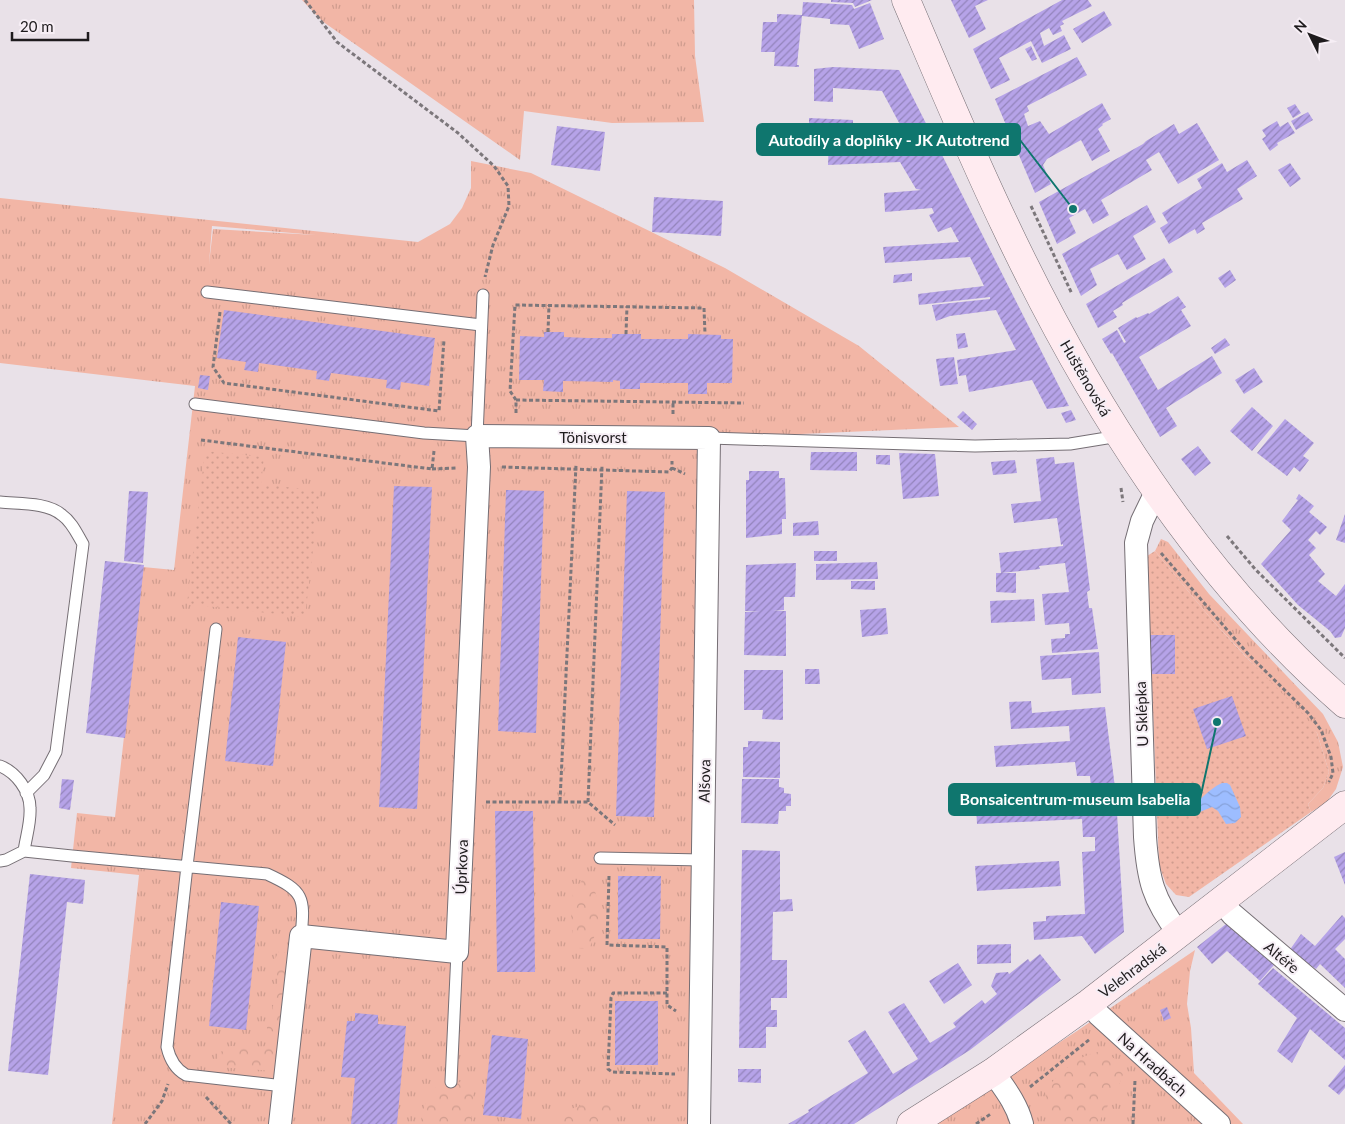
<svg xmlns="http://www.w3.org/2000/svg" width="1345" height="1124" viewBox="0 0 1345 1124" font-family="Lato,sans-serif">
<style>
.grass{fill:url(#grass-tufts);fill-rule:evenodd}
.forest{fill:url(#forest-crowns)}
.garden{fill:url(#garden-dots)}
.water{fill:url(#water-waves)}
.building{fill:url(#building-hatch)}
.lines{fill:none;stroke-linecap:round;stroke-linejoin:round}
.lane-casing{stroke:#756e74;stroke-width:13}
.street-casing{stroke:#756e74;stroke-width:24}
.secondary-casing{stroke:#756e74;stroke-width:29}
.path{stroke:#7c777b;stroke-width:3;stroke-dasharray:4 2.5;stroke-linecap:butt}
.lane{stroke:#fff;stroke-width:11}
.street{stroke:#fff;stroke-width:22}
.secondary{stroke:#ffebf0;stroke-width:28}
.labels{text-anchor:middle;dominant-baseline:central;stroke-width:4;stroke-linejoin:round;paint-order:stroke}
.street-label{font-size:15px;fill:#1e1b1d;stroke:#f6eef5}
.leader{fill:none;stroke:#0f766e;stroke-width:2}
.callout-dot{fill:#0f766e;stroke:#f6eef5;stroke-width:2}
.callout{fill:#0f766e;stroke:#0f766e;stroke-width:2}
.callout-label{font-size:16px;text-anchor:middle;font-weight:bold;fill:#fff}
</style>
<defs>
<pattern id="grass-tufts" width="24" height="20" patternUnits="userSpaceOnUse" patternTransform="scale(1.25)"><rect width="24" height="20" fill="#f2b6a6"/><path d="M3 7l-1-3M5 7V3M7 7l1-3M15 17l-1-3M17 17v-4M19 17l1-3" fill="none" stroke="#cf9c8e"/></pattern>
<pattern id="forest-crowns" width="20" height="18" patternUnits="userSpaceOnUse" patternTransform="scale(1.25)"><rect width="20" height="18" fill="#f2b6a6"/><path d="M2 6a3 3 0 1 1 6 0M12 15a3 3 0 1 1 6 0" fill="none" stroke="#cf9c8e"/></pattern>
<pattern id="garden-dots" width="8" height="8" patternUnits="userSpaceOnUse" patternTransform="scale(1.25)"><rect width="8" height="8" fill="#f2b6a6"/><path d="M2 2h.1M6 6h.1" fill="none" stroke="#cf9c8e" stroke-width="1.8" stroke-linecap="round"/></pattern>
<pattern id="water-waves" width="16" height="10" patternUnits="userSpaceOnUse" patternTransform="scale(1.25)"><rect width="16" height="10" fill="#9dbdff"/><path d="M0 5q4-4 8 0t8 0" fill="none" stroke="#87a2da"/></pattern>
<pattern id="building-hatch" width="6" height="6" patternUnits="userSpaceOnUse" patternTransform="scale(1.25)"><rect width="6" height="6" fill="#b6a3e8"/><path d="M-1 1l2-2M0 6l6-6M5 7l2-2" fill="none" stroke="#9384bb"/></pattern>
</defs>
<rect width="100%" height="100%" fill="#e9e1e8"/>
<!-- grass -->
<path class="grass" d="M302,0H694L695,56L704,122L612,123L524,111L520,160L322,21Z
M471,161L531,173L725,268L859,346L959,427L709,438L699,1124H112L139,875L71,868L77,813L115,817L143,567L174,570L195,386L0,363V198L418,242L450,224L462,208L471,188ZM212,226L316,235L213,229L209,264Z
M1161,539L1168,542L1209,594L1323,714L1338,742L1343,767L1336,789L1326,803L1311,812L1308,804L1323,788L1329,772L1317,733L1212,620L1155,551Z
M1195,950L1190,971L1187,1004L1191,1028L1194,1073L1243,1124H934L1077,1031Z"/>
<!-- forest -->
<path class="forest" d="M582,880L591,883C604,910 601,923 589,949L578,948L573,938L571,915L573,894Z
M279,951L289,954L291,965L281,999V1013L273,1071L218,1067L217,1054L231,1046L259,1050L267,1045V1023L272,1010L278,987L275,959Z
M1097,1052C1112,1055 1116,1058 1124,1071L1120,1083L1098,1124H1055L1048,1115L1045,1091C1058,1074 1076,1057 1097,1052Z
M461,1082L474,1087L471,1124H421C421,1109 428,1096 438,1085Z
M610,1099L616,1107L613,1117L602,1124H548C566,1108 587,1102 610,1099Z"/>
<!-- garden -->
<path class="garden" d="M205,451L264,457L261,484L320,491L305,617L187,604Z
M1155,551L1212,620L1245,656L1305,716L1317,733L1329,772L1323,788L1308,804L1311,812L1189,897L1176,895L1166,884L1159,865L1147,556Z"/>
<!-- water -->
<path class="water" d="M1222,783H1227L1230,785L1240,807L1241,817L1235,823L1226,824L1218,811L1212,807L1190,816L1186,810C1200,802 1208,789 1222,783Z"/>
<!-- building -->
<path class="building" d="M831,0H872L855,7L853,3L831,2Z
M951,0H988L975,6L986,29L969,38Z
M1062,0H1088L1092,6L1062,21L1064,24L1060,26L1062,31L1053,35L1049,28L1040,33L1044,46L1064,35L1071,49L1042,63L1031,41L999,58L1010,80L991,89L973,49Z
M803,2L852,5L854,9L870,3L884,39L859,49L849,25L830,24V19L802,16L797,65H799V67L774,66L775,52H761L763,22H777V14L802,15Z
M1104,11L1112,25L1082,43L1073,29Z
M1031,46L1037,59L1032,61L1025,49Z
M1077,57L1087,75L1027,106L1029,111L1024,114L1028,126L1040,121L1049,134L1102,103L1111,119L1102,124L1103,125L1098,129L1110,151L1092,161L1081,140L1047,159L1043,165L1051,184L1035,193L995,99Z
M833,67L899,70L1069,406L1047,409L1032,380L969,392L966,375L959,376L957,360L1016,350L996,310L950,316L936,321L932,305L990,299V297L919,305L918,294L984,286L970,257L885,263L883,247L959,242L951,227L938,232L929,215L934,213L932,208L885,212L884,193L922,190L916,189L900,162L828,165L829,136L904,132L882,91L833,88V102L814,101V69Z
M1295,104L1301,113L1293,118L1287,108Z
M1308,112L1313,120L1296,130L1291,121Z
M809,118L853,120V133L809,132Z
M1277,121L1280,127L1288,122L1295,133L1277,143L1278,145L1270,151L1262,139L1266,136L1262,130Z
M1197,123L1219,160L1178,184L1159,152L1146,160L1152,170L1101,200L1109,215L1093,224L1085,209L1069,218L1076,233L1057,244L1039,202L1143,144L1146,141L1174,124L1179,134Z
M557,126L605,132L600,171L551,165Z
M1247,160L1257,176L1237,189L1243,199L1202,223L1205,229L1197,234L1195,229L1169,244L1160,228L1168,223L1162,213L1202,188L1197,179L1222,163L1227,172Z
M1290,163L1301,179L1290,187L1278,170Z
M654,197L723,201L721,236L652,232Z
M1147,205L1156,222L1133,236L1146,259L1127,270L1118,254L1090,269L1097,285L1081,296L1062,254Z
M1164,258L1173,272L1122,303L1123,305L1113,311L1117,317L1098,328L1086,304Z
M1230,270L1236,280L1225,288L1218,278Z
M912,273V281L893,283L894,275Z
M1178,296L1186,307L1181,310L1191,326L1139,357L1158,390L1212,356L1222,373L1166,408L1177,426L1160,437L1112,353L1111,354L1102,339L1117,330L1124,343L1126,342L1118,328L1136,317L1137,318L1148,313L1149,314Z
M224,310L435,338L429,386L401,382L400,390L386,388L387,380L331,373L329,381L316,379L317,371L259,363L258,372L244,370L246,362L217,358Z
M544,332H564V337L588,338H612V334H641V339H688V334L721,335V339H733L732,383H707V394H688V383H640V389H620V381L613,380V382L563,381V392L543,391L544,380H519L520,336L544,337Z
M965,333L968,347L958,349L956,334Z
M1225,338L1230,345L1215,354L1211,348Z
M954,357L958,384L940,386L936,359Z
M1254,368L1263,382L1244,394L1235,380Z
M200,375L210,376L208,390L198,388Z
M1252,407L1273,426L1252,451L1230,431Z
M1071,410L1076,420L1066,423L1061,413Z
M963,411L977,424L972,430L957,417Z
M1285,419L1314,443L1303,456L1309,460L1300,472L1294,467L1287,476L1257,453Z
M1198,446L1211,463L1195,476L1181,459Z
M811,452H857V471L810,470Z
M899,453L935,454L939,496L903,499Z
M876,455H890V465L876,464Z
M1054,457L1055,464L1074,462L1090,590L1087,592L1089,608H1092L1098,649L1052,653L1051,639L1065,638V634H1070L1069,623L1045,625L1042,594L1069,592L1065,563L1039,566L1040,569L1001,573L999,553L1063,546V544L1061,545L1057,518L1014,523L1011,504L1041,501L1036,459Z
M1015,460L1017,473L993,475L991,462Z
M749,471H779V478H785L786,519H782V534L746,538V480H749Z
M394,486L432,487L417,809L379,807Z
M506,490L544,491L536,733L498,731Z
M129,491L148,492L143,563L124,561Z
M627,491L665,492L654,817L616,816Z
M1299,494L1314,506L1309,512L1327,527L1320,535L1316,531L1308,540L1316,548L1309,555L1325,574L1318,581L1336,596L1345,584V628L1341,637L1335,638L1330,631L1298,605L1261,564L1291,530L1282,521L1298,500L1296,499Z
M1345,514V543L1336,540Z
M818,521L819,535L793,536V523Z
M814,551H837V561H814Z
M105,561L144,565L125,738L86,733Z
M877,562L878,579L816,580V564Z
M796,563L795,597H784V610L773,611H786V656L744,655L745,612L760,611H745L746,565Z
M996,573H1016V593L996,592Z
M851,581H875V590L851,589Z
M1034,599L1035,621L991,623L990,601Z
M886,608L888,634L862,637L860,610Z
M1150,635H1175V674H1149Z
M238,637L286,642L273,766L225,761Z
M1099,652L1101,693L1072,695L1071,678L1042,680L1040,656Z
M805,669H819L820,684H805Z
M744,670H783V720L762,719L763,710H744Z
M1232,696L1246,736L1207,749L1193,709Z
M1031,701L1032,713L1105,707L1116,796L1124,932L1095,954L1082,936L1034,940L1033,922L1046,921V916L1085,914L1082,852L1095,851V837H1083L1082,819L977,824L976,805L1092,798L1090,776H1077L1075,762L996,767L994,746L1070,741L1069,726L1011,729L1009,702Z
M748,741L780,742V778L743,777V747H748Z
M62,779L74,780L70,810L59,808Z
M742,779H779V787L784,788V793L791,794V806H786V811H779L778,824L741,823Z
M495,811H533L535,972H497Z
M742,850L780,851V900L792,899L793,911L773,912L772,960H787V998H771V1010H777V1027H766V1048H739Z
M1345,852V885L1334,857Z
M1059,861L1061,886L977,891L975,866Z
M30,874L85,880L83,904L67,902L48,1075L8,1071Z
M618,876H661L660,939H618Z
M221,902L259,906L246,1030L209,1026Z
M1342,915L1345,918V939L1335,949L1345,959V988L1320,964L1316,969L1289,951L1301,934L1315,946Z
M1226,924L1274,965L1260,981L1227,951L1212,964L1197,947Z
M1011,944V963L977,964V945Z
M1040,954L1061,980L970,1050L854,1124H788L809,1112L808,1110L868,1073L848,1041L865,1030L893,1074L918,1059L888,1012L904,1003L930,1043L956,1027L953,1023L982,1000L985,1004L997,994L991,986L996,973L1008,972L1009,974L1028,959L1030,962Z
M958,963L972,985L944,1004L929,981Z
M1273,968L1345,1028V1060L1310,1029L1292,1063L1277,1051L1297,1018L1258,984Z
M615,1001H658V1065H615Z
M1167,1007L1171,1018L1164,1021L1160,1010Z
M355,1013L378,1015V1024L406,1026L397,1124H351L355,1078L341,1077L347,1021H355Z
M492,1035L528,1039L521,1119L483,1115Z
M1345,1065V1088L1339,1095L1328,1086Z
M738,1069H761V1083L738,1082Z"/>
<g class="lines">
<!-- lane casing -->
<g class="lane-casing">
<path id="lane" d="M207,292L481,325
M195,404L424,433L477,436L483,295
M709,438L975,446L1070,444L1119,436
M0,502C19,504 47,502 62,515C72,522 77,534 83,544L56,752L44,775L26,793
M216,629L187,866L167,1047C170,1060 175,1069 186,1075L284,1086
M0,766C16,772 30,791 30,808C31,822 26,837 24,851L72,856L267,874C304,891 305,897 301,936
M600,858L703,860
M0,861L6,860L24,851
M451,1082L457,952"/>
</g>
<!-- street casing -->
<g class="street-casing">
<path id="street" d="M1157,490L1142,521L1136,543L1145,837C1148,880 1153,899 1179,934
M1221,901L1232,914L1345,1010
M1089,1003L1098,1014L1219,1124
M993,1072C1005,1089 1017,1104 1022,1124
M280,1124L301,936L457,952L479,467L477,436L709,438L699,1124"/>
</g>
<!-- secondary casing -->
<g class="secondary-casing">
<path id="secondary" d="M906,0C938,75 969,150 1004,223C1088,401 1196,574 1345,704
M911,1124L993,1072L1089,1003L1345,805"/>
</g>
<!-- path -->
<path class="path" d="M305,0L337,42L458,133L494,166L508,186L509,206L493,245L485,277
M1031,206L1072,294
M220,312L213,367L224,383L439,411L444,339
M548,332L549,305
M626,334L627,306
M516,400L744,403
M516,413V400L510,391L515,305L704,308L705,334
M673,414V402
M201,440L432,469L434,451
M502,467L669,472L672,468V461
M672,468L685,474
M432,469L456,468
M1121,488L1123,502
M1227,536L1255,569L1345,658
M1161,553L1248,654L1308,713L1321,730L1331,757L1333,773L1329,782
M560,801L576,465
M486,802H588L615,825
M588,802L602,466
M609,876L607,945L667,947V1005L676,1011
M667,993H613L611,998L608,1069L612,1072L675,1074
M1030,1087L1090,1039
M206,1097L231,1124
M145,1124L162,1101L168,1084
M976,1124L992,1113
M1133,1124L1135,1080"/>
<!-- lane -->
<use href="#lane" class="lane"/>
<!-- street -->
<use href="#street" class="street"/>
<!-- secondary -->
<use href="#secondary" class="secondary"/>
</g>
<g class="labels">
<!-- street labels -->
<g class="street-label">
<text transform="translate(1086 378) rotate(60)">Huštěnovská</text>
<text x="593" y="437">Tönisvorst</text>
<text transform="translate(1141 714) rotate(-92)">U Sklépka</text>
<text transform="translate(704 781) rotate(-89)">Alšova</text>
<text transform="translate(461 867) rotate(-88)">Úprkova</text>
<text transform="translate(1282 957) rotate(40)">Altéře</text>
<text transform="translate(1132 970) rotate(-37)">Velehradská</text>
<text transform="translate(1153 1064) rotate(42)">Na Hradbách</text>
</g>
</g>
<!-- callouts -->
<path class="leader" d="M1073 209L1020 140M1217 722L1200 799"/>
<g class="callout-dot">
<circle cx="1073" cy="209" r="5"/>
<circle cx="1217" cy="722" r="5"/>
</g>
<g class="callout">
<rect x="757" y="124" width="263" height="31" rx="5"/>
<rect x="949" y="784" width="251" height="31" rx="5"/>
</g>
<g class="callout-label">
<text x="889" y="146">Autodíly a doplňky - JK Autotrend</text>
<text x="1075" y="805">Bonsaicentrum-museum Isabelia</text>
</g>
<!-- north arrow -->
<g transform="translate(1310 35) rotate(312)" stroke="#f6eef5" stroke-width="4" paint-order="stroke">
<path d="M0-4L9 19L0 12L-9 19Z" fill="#1e1b1d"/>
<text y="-8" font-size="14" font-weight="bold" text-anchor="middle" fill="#1e1b1d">N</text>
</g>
<!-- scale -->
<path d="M12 32v8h76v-8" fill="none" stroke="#1e1b1d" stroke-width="2.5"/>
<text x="20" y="32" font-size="15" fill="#1e1b1d" stroke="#f6eef5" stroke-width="4" paint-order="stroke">20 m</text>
</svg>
